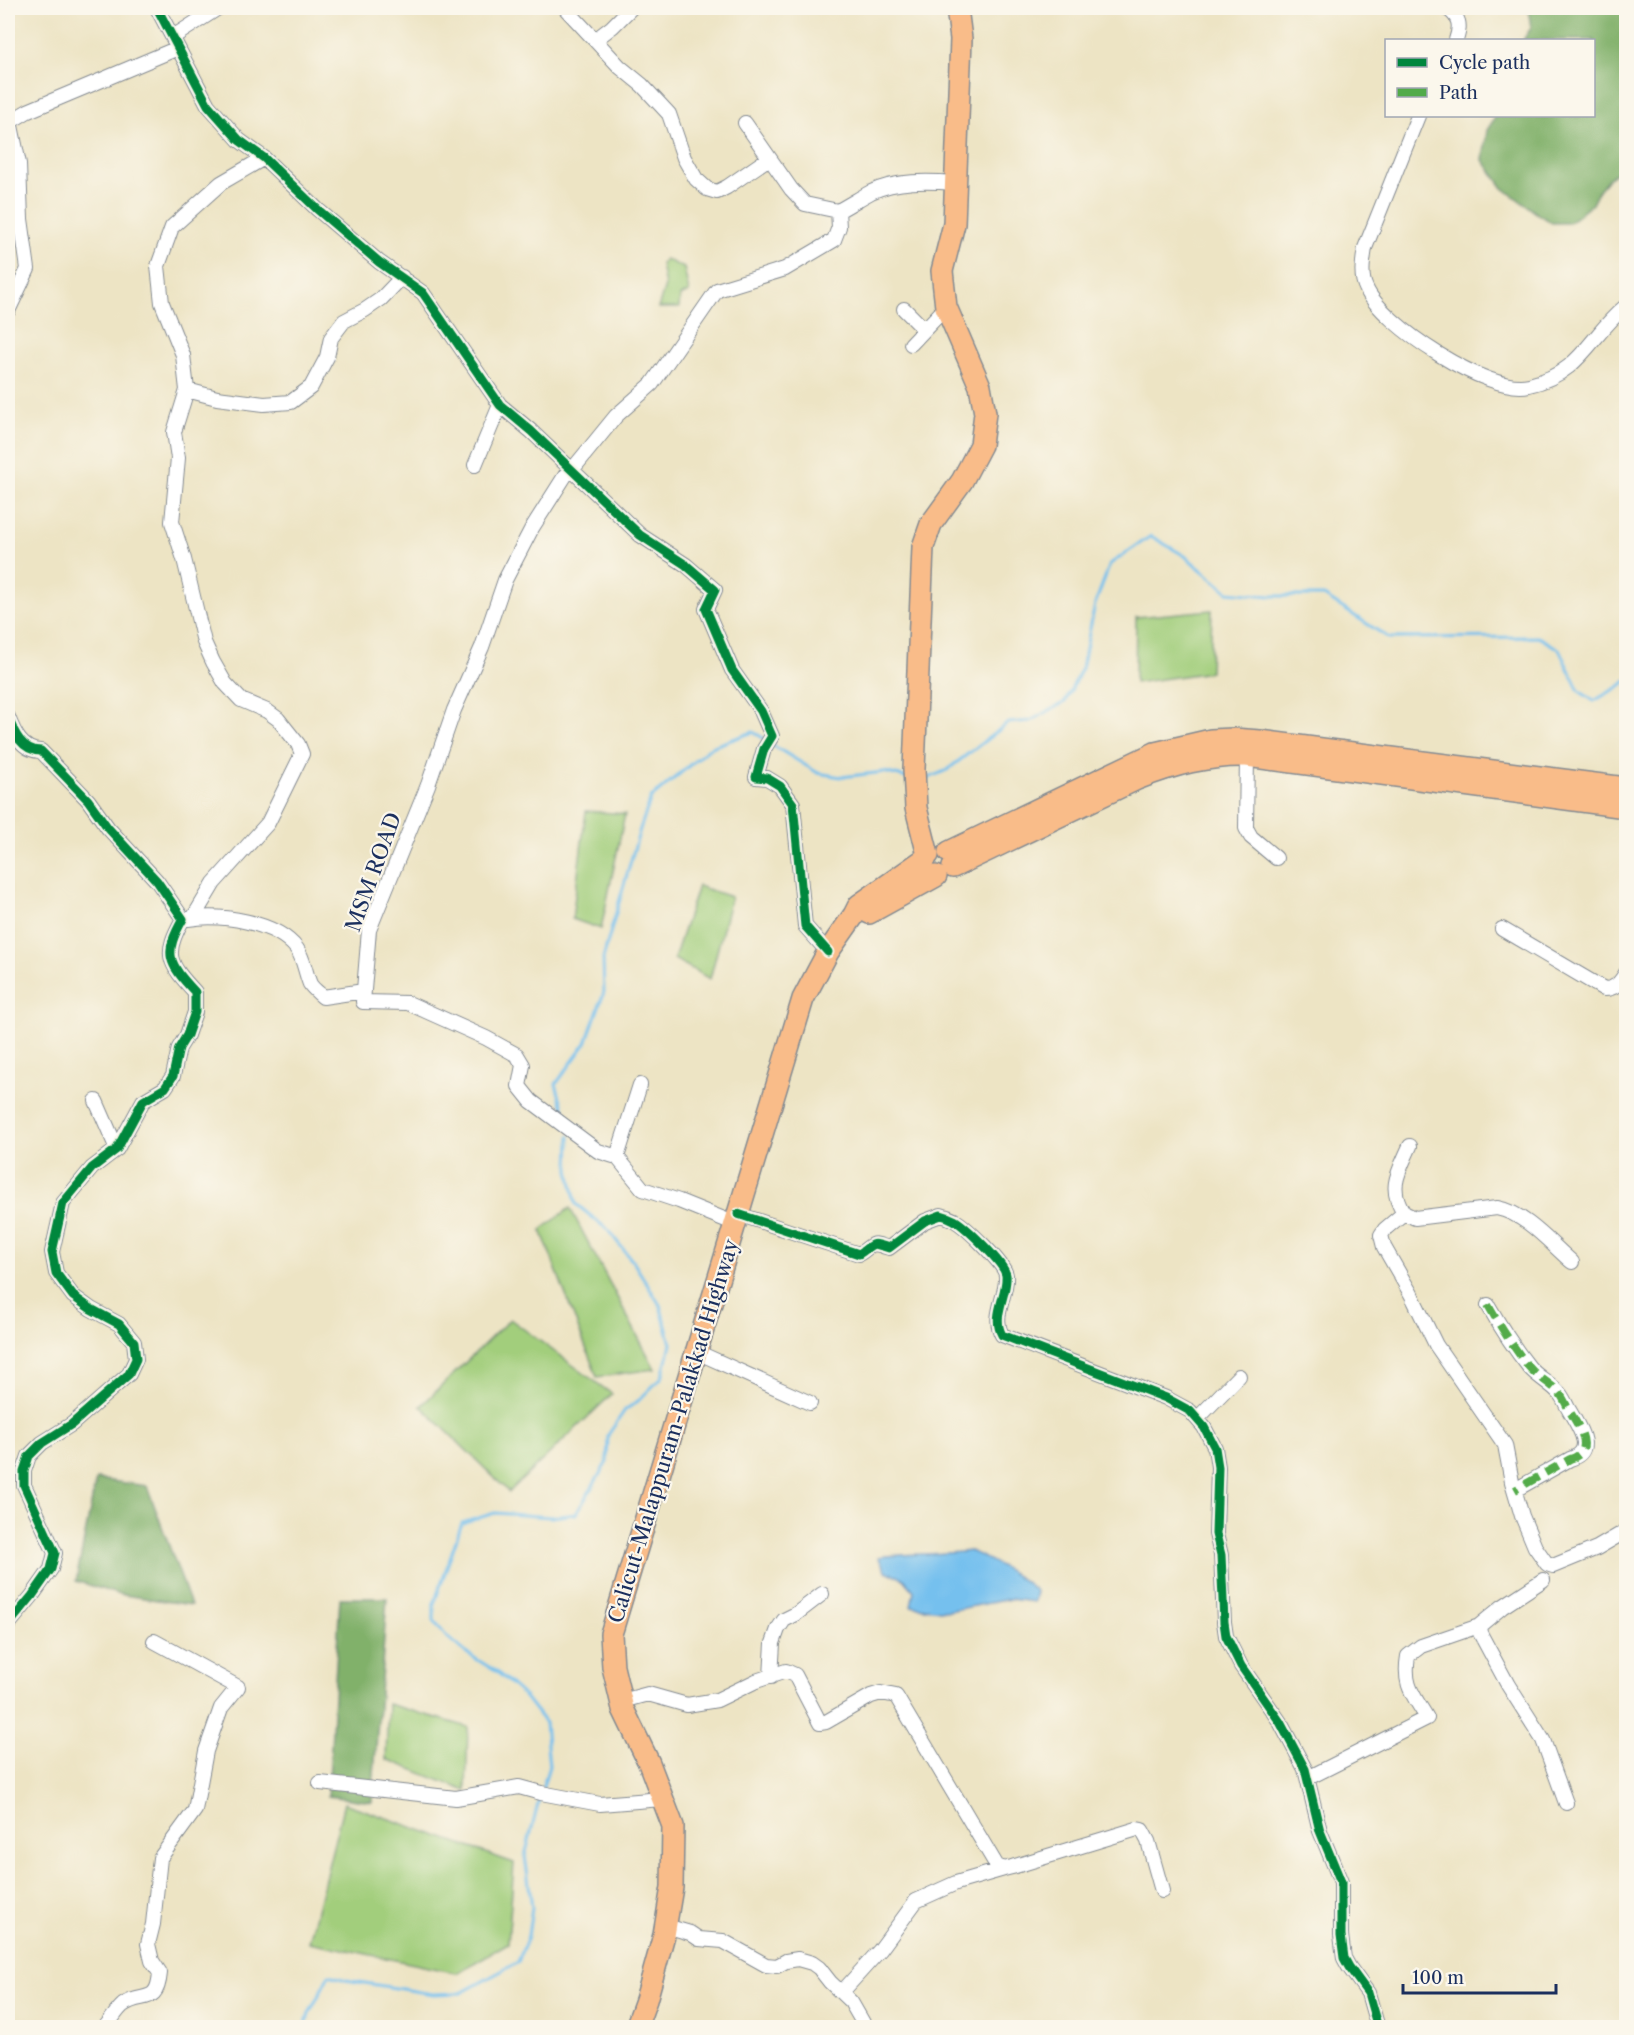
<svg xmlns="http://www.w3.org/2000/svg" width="1634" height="2035" viewBox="0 0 1634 2035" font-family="'Libre Caslon Text',serif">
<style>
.green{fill:#a2ce7b;stroke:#5e7e6c;stroke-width:1.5}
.forest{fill:#81b16b;stroke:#4e7064;stroke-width:1.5}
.water{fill:#74c0ee;stroke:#4878a6;stroke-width:1.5}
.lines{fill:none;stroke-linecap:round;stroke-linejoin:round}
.stream{stroke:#74c0ee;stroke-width:3}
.minor-casing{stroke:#848a91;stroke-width:16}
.highway-casing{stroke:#848a91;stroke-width:24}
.minor{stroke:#fff;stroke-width:14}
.highway{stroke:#f9bc89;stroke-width:21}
.quiet{stroke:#52ab49;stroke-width:8;stroke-dasharray:15 8;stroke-linecap:butt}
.cycleway-casing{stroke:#fbf7ec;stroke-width:13}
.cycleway{stroke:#00873e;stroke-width:9}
.labels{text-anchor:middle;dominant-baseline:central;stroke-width:4.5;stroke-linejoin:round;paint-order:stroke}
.street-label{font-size:21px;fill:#1b2f5e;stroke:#fbf7ec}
</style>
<rect width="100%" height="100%" fill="#fbf7ec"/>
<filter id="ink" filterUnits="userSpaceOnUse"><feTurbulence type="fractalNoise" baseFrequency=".0167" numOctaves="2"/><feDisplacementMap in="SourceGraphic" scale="12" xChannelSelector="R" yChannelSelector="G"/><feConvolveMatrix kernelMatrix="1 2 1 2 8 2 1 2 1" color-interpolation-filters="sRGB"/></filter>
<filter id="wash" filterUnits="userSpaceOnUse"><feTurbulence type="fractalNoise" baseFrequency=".008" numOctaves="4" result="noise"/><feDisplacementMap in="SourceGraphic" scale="24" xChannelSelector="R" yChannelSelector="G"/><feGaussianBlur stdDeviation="1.35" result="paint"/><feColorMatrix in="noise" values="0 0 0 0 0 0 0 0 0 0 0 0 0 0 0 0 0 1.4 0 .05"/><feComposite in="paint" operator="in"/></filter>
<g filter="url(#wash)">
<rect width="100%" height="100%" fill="#ede4c4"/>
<!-- green -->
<path class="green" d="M665,259L684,268L689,292L680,296L679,308H658L665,286L661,264Z
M1212,610L1210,672L1135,683L1136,617Z
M586,811L625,814L601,929L572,919Z
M698,886L731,897L710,979L674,959Z
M570,1208L655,1369L597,1377L541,1230Z
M510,1319L612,1394L509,1492L421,1406Z
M388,1704L468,1727L466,1791L386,1759Z
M344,1803L514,1863L508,1943L457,1973L309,1942Z"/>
<!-- forest -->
<path class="forest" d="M1528,8H1626V165L1608,179L1599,190L1592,204L1580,214L1568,223H1552L1539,215L1503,188L1483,160L1487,130L1495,118L1494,116H1594V40H1523L1531,28Z
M96,1479L147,1486L191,1605L117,1594L76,1581Z
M340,1598H387L372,1802L328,1796Z"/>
<!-- water -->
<path class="water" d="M970,1551C993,1562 1017,1573 1036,1591L1034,1602L1010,1599L948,1611L911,1606L914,1591L904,1579L886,1571L878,1557C909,1553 939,1555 970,1551Z"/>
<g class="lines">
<!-- stream -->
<path class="stream" d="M772,745L818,773L841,777L884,772L907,778
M922,781L947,770L1008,723L1030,721L1065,702L1082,668L1095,604L1110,564L1151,536L1185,556L1228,592L1271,596H1324L1389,638L1538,637L1559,649L1579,691L1594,701L1623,684L1626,680
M567,1121L556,1084L586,1043L604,992L603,958L640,829L651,798L711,747L753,732L765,739
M542,1789L549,1766L545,1723L524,1696L497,1672L465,1652L445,1635L434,1621V1604L462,1523L495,1513L551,1517L576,1514L607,1462L608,1435L625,1410L638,1401L662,1377L671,1344L660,1305L634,1263L608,1230L576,1204L569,1170L570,1136
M305,2028L309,2014L329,1975L346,1980L433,1994L461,1993L518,1962L528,1936L532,1907L525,1856L540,1796"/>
</g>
</g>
<g filter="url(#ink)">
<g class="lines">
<!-- minor casing -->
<g class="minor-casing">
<path id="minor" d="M157,8L208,105L239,140L264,158L317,209L379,262L423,293L500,405L531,431L640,535L686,565L715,590L706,609L732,670L761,711L772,736L764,749L756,777L767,778L780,786L793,804L805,926L828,952
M565,8L620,67L642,85L669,114L684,158L696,179L707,189L717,192L727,187L769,158
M1446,8C1460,16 1461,26 1456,40
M173,37L218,8
M595,40L612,27L631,8
M1418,116L1365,248C1363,261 1360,276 1366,288C1382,325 1489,395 1529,385C1582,373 1589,336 1626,306
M8,123L28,111L178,48
M838,211C849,205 860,198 871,192C897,180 927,181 955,183
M904,309L924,329
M8,311L28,269L21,219L19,164L10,121
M911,344L946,307
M187,390L217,398L264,404L291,402L311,387L327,357L331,338L344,321L365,310L381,299L402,277
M475,465L500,405
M570,468L532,528L505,580L482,647L454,710L428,785L369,930L363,1002L408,1003L486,1038L517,1055L523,1065L519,1086L531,1101L598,1151L617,1157
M572,470L616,416L652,384L717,290L785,269L834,240L839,227L838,211L805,204L791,189L745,123
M8,717C14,733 22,751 41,751L88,800L108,828L157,881L183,919C163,954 168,963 195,992V1012L187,1035L179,1048L173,1076L165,1088L143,1101L117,1149L92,1168L63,1203L52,1252L56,1273L73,1296L91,1309L119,1324L134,1342L136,1359L129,1374L72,1424L42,1443L29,1456L24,1471V1485L55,1553L51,1569L32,1596L8,1625
M1247,756L1246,828L1251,837L1276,858
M193,918L214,883L268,823L302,754L298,744L278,719L267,711L241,700L225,683L213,662L204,642L184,559L172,522L178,458L174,432L187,390L183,355L162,303L158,266L172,227L221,183L264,158
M188,919C220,914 276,921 297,949C304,959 305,972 310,984C313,989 319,993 323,997L364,991
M1502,929L1604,989C1616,989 1620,982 1626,973
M640,1085L617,1157L643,1189L679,1201L736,1224
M96,1101L117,1149
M1410,1146C1399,1171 1387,1188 1404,1213L1385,1229L1381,1235L1384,1247L1411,1294L1436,1345L1505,1445L1512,1482L1522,1516L1535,1547L1547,1564L1553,1566L1597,1548L1626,1531
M1404,1213L1415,1218L1497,1208C1525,1213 1551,1244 1572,1262
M738,1214L859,1254C875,1244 868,1241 889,1248L925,1221L941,1215C945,1216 950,1218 954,1220C965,1226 1004,1263 1006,1275C1008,1294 991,1316 1002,1335L1166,1398L1190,1411L1204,1427L1215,1448L1218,1467L1216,1534L1221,1555L1224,1622L1226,1636L1241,1666L1280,1722L1305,1769L1320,1831L1341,1882V1935L1344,1958L1349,1967L1368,1993L1378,2028
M1488,1305C1500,1326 1513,1347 1529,1367C1537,1377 1551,1383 1560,1394C1564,1399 1566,1405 1569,1410C1578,1426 1597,1451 1570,1459L1515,1490
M697,1352L810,1403
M1197,1419L1239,1376
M1543,1580L1502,1607L1479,1626L1480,1633L1508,1685L1543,1740L1566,1803
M771,1677L773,1643L778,1629L784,1620L796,1614L822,1594
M622,1701L648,1694L687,1705L717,1700L756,1681L786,1671L795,1675L820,1723L826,1722L871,1696L881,1693L896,1696L997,1866L1004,1869L1012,1867L1137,1829L1142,1830L1148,1841L1162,1891
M1308,1778L1427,1718C1413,1694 1403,1686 1408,1656L1421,1646L1479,1626
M320,1783L456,1798L519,1787L541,1793L600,1804L662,1799
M666,1926L690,1933L699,1939L723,1941L766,1965L777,1966L786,1961L798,1959L812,1963L819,1968L830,1982L851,2002L866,2028
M842,1992L880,1950L916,1901L956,1883L1004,1869
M104,2028C111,2021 116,2011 123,2005C142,1991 157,2007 160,1973L152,1961L148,1944L153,1924L160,1858L195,1810L206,1751L221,1708L238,1687L154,1641"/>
</g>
<!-- highway casing -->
<g class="highway-casing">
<path id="highway" d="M949,852L1155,753L1211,740L1233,739L1260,741L1626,788
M928,855L916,808L914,769L923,547L931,524L962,481L981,445L985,413L980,386L946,307L942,271L954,224L961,39L957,8
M953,867L1137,779C1173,765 1208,755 1247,756L1626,807
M869,913L936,876
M636,2028L646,2000L664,1935L672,1887L673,1826L649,1763L623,1709L613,1667L611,1634L803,999L828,952L854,915L859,905L926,858"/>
</g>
<!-- minor -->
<use href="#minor" class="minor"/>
<!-- highway -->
<use href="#highway" class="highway"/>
<!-- quiet -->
<path class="quiet" d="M1488,1305C1500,1326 1513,1347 1529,1367C1537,1377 1551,1383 1560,1394C1564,1399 1566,1405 1569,1410C1578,1426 1597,1451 1570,1459L1515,1490"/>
<!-- cycleway casing -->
<g class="cycleway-casing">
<path id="cycleway" d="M157,8L208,105L239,140L264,158L317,209L379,262L423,293L500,405L531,431L640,535L686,565L715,590L706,609L732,670L761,711L772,736L764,749L756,777L767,778L780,786L793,804L805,926L828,952
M8,717C14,733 22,751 41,751L88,800L108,828L157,881L183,919C163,954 168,963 195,992V1012L187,1035L179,1048L173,1076L165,1088L143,1101L117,1149L92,1168L63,1203L52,1252L56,1273L73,1296L91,1309L119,1324L134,1342L136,1359L129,1374L72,1424L42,1443L29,1456L24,1471V1485L55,1553L51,1569L32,1596L8,1625
M738,1214L859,1254C875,1244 868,1241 889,1248L925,1221L941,1215C945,1216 950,1218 954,1220C965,1226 1004,1263 1006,1275C1008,1294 991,1316 1002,1335L1166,1398L1190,1411L1204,1427L1215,1448L1218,1467L1216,1534L1221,1555L1224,1622L1226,1636L1241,1666L1280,1722L1305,1769L1320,1831L1341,1882V1935L1344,1958L1349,1967L1368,1993L1378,2028"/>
</g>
<!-- cycleway -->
<use href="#cycleway" class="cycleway"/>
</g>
</g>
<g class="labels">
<!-- street labels -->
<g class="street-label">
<text transform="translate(373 872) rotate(-70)">MSM ROAD</text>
<text transform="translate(673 1431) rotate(-73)">Calicut-Malappuram-Palakkad Highway</text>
</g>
</g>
<!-- margin -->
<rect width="1634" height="2035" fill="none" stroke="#fbf7ec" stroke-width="30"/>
<!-- legend -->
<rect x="1385" y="39" width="210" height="78" fill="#fbf7ec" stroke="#a1a7b3" stroke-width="1.5"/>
<rect x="1397" y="58" width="30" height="9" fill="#00873e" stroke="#a1a7b3" stroke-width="1.5"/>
<text x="1439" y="69" font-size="18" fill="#1b2f5e">Cycle path</text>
<rect x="1397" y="88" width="30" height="9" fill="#52ab49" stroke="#a1a7b3" stroke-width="1.5"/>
<text x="1439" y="99" font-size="18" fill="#1b2f5e">Path</text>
<!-- scale -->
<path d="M1403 1984v9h153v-9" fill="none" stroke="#1b2f5e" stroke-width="3"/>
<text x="1412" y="1984" font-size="18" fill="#1b2f5e" stroke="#fbf7ec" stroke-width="4.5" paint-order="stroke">100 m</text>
</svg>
